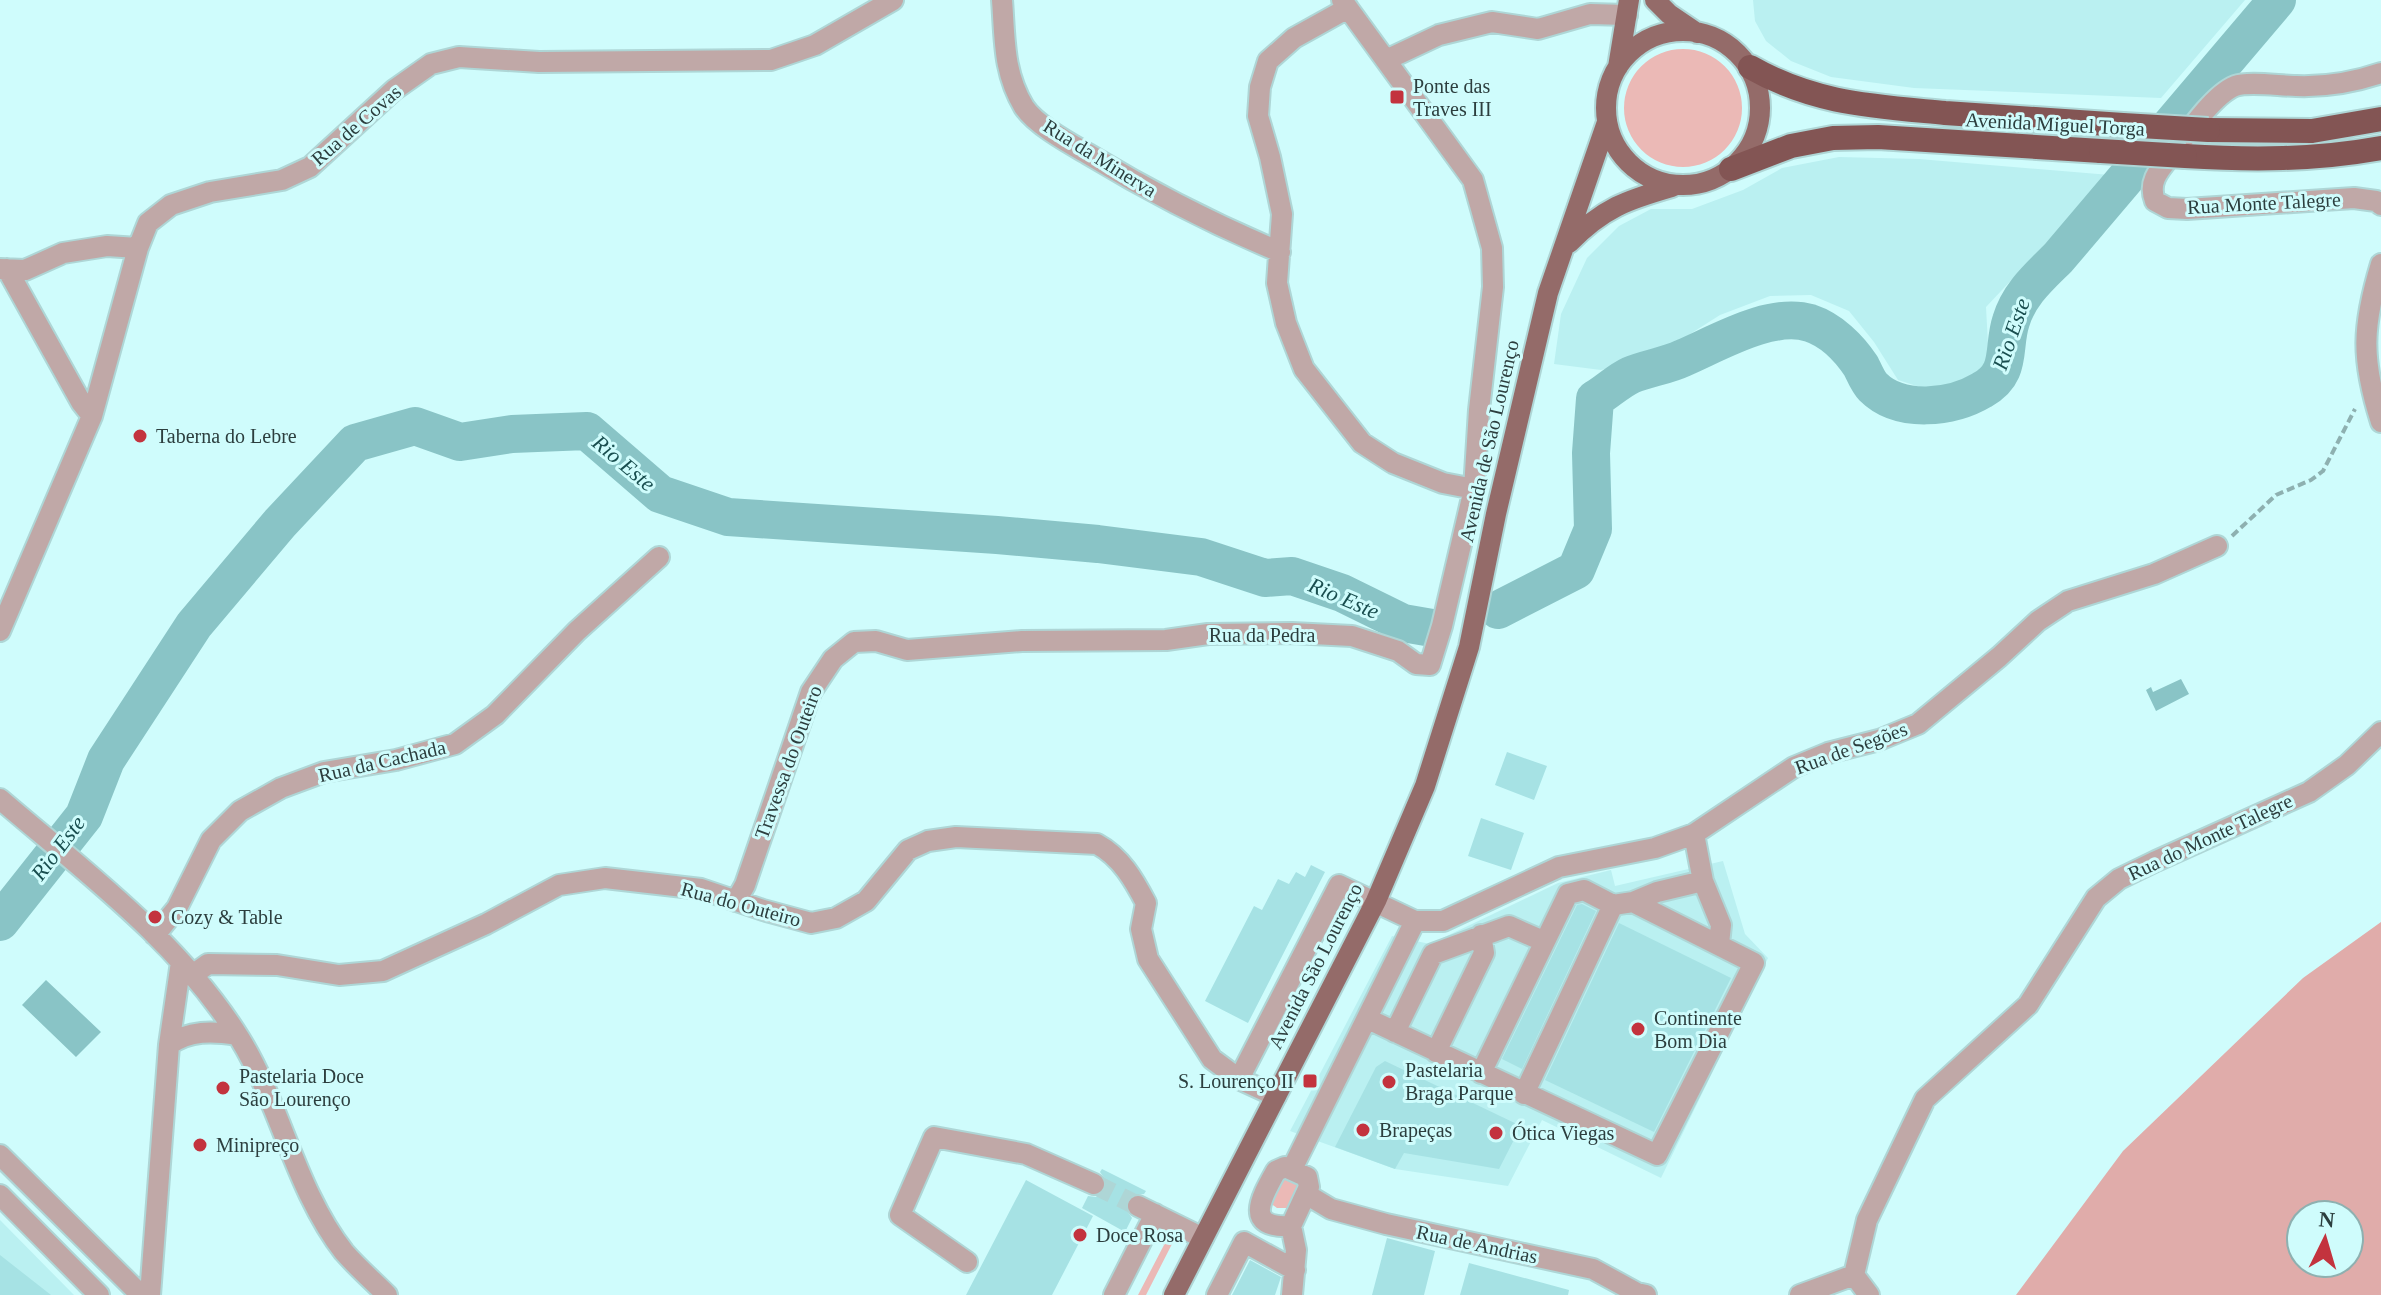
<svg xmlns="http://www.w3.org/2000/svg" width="2381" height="1295" viewBox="0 0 2381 1295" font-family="Georgia,serif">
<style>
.built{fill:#baf0f1}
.green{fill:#ebb9b6}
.forest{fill:#e0acaa;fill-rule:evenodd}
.water{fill:#89c4c6}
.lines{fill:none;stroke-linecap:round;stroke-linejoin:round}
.river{stroke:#89c4c6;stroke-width:38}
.building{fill:#a6e2e4}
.minor-tunnel{stroke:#aed6d6;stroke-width:20;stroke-dasharray:20 10;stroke-linecap:butt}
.minor-casing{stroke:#aed6d6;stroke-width:24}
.major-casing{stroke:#aed6d6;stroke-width:24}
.highway-casing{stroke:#aed6d6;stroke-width:28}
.path{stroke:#8eb0b0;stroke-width:4;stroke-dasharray:8 4;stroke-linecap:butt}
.minor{stroke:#c0a8a7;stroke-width:20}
.major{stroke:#946b69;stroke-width:20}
.highway{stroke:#835554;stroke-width:24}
.highway-bridge-casing{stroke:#aed6d6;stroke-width:28;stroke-linecap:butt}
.highway-bridge{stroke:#835554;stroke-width:24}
.poi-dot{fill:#c3333e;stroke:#cffcfc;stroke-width:3}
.labels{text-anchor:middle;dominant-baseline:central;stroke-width:6;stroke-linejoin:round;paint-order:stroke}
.poi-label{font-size:20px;fill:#2c3e3e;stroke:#cffcfc;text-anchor:start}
.street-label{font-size:20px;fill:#2c3e3e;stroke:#cffcfc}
.water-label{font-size:22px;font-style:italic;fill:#194e4f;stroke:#cffcfc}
</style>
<rect width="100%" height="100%" fill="#cffcfc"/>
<!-- built -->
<path class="built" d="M1753,0H2245L2161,98L1914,88L1831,77L1791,61L1766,41L1755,21Z
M1839,157L1919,159L2110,175L1986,307L1988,344L1986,370L1963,386L1926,389L1898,380L1874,342L1849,311L1811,295L1770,296L1720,315L1657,355L1601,370L1554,364L1561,314L1587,258L1619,226L1651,209H1692L1743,190L1782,168Z
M1723,861L1745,934L1768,958L1661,1178L1542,1120L1508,1186L1395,1169L1290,1131L1392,936L1430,944L1558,883L1611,870L1615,886Z
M0,1220L74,1295H0Z"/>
<!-- green -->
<path class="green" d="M1624 108a59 59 0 1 1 118 0a59 59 0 1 1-118 0Z
M1284,1176L1301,1181L1291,1208H1277L1270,1203Z
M1161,1231L1170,1237L1172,1244L1146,1295H1138L1164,1245L1153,1238L1155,1233Z"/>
<!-- forest -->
<path class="forest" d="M2381,922V1295H2016L2123,1151L2303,978ZM2301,1215H2349V1263H2301Z"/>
<!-- water -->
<path class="water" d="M2181,679L2189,694L2156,711L2146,690L2151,687L2153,692Z
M46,980L101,1032L76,1057L22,1005Z"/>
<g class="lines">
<!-- river -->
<path class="river" d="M1498,610L1576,570L1593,529L1591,453L1595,399C1607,392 1618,381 1631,375C1648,368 1666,366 1683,358C1718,343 1771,311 1810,323C1831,330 1849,348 1861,366C1864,372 1868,382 1873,387C1900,414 1952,408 1982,390C2013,373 2002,348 2011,321C2019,294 2039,277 2058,258L2277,0
M0,922L84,816L106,760L194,625L280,523L355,443L415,426L460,442L512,434L587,431L660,494L728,517L997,535L1098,544L1201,557L1265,578L1292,576L1342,593L1403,623L1432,628"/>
</g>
<!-- building -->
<path class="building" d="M1507,752L1547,766L1534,800L1495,785Z
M1481,818L1524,833L1511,870L1468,856Z
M1311,865L1325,872L1248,1023L1205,1001L1254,906L1262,910L1278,879L1289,884L1296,872L1305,877Z
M1582,904L1596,911L1522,1069L1502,1059L1577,905Z
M1619,923L1731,978L1654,1132L1545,1080Z
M1385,1061L1521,1126L1499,1169L1404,1153L1395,1169L1335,1147L1376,1067Z
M1102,1169L1146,1191L1144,1194L1131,1195L1127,1200L1125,1208L1132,1218L1125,1232L1082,1208L1088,1196L1096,1197L1105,1190L1107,1182L1100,1172Z
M1026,1180L1093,1216L1052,1295H966Z
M1387,1238L1435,1251L1424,1295H1372Z
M0,1255L51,1295H0Z
M1250,1260L1281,1277L1275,1295H1232Z
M1469,1263L1569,1290L1568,1295H1460Z"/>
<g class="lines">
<!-- minor-tunnel -->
<path class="minor-tunnel" d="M1094,1184L1138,1206"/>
<!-- minor casing -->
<g class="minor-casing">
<path id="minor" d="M1002,0C1005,39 1003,72 1024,107C1036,125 1069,143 1088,154C1149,191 1213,224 1280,252
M1348,8L1294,38L1268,61L1260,87L1258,116L1270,157L1282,214L1277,283L1286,323L1304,369L1362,443L1393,463L1443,483L1474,489
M1386,60L1439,35L1492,22L1538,29L1590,14L1627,15
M2381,73C2355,82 2324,87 2296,86C2280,86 2249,81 2235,86C2213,95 2187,134 2173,153C2161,168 2147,181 2155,201L2168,208L2187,209L2354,198L2376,201L2381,205
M2381,264C2362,327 2361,359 2381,422
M0,269L25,270L63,253L107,246L138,248
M7,269L81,402L92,416
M0,631L92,416L138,248L148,223L171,205L210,192L282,180L310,167L394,90L431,64L459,57L539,62L771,60L815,45L893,0
M0,799C85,872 180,942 240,1039C280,1104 296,1191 344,1252C357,1267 373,1281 387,1295
M1694,834L1703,881L1721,925L1719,944
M736,901L745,885L811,692L833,659L854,642L876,641L907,650L1022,641L1166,640L1208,634L1292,633L1352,636L1398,651L1416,664L1430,665L1442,626L1474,489L1479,410L1493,287L1492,248L1473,180L1342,0
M1633,902L1657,892L1703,881
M155,935L177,908L211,840L240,811L281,788L324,772L396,760L455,744L495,715L577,631L659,557
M194,974L208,964L277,965L339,975L383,971L486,924L559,885L605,878L701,889L763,910L811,923L836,918L866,901L908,850L928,841L956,837L1097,844C1121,857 1134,880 1146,903L1141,929L1148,959L1212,1059L1239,1079L1276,1096
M1368,1019C1464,1064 1560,1110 1657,1155L1754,963L1633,902L1613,905L1584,890L1568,894L1481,1073
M1395,1032L1433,954L1509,926L1543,941
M169,1045C189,1030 213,1031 237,1035
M1436,1052L1484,953L1481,935
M1239,1079L1339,885L1415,921H1443L1559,867L1655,848L1694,834L1794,767L1828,753L1879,740L1918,724L1999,657L2038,621L2068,601L2154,574L2217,546
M1524,1094L1613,905
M0,1155L141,1295
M1285,1167L1307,1177L1309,1187L1291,1226C1242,1229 1262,1196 1276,1171Z
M1292,1169L1415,921
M1306,1194L1331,1209L1386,1224L1593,1269L1637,1293L1646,1295
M0,1195L99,1295
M1138,1206L1203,1238
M1291,1226L1296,1250L1292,1295
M967,1262L900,1215L934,1137L1026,1154L1094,1184
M1854,1275L1867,1220L1925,1099L2028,1005L2096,898L2119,879L2156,861L2309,792L2347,765L2381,732
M1854,1275L1869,1295
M150,1295L169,1045L181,962
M1114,1295L1155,1214
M1217,1295L1244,1242L1295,1270
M1800,1295L1854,1275"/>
</g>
<!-- major casing -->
<g class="major-casing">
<path id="major" d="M1655,0L1669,14L1697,33
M1606 108a77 77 0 1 1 154 0a77 77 0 1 1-154 0Z
M1618,67L1629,0
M1569,243C1603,208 1627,200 1672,187
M1174,1295L1376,901L1425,786L1469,647L1496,514L1548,293L1607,122"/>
</g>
<!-- highway casing -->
<g class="highway-casing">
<path id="highway" d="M1750,67C1815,104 1872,106 1945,113C2004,117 2063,121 2123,125
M2208,130L2312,131L2381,119
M2185,156C2252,160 2315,160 2381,148
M1731,169L1791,146L1833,138L1878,137L2101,151"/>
</g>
<!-- path -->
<path class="path" d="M2232,536L2276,495L2311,480L2323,471L2355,409"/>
<!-- minor -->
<use href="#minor" class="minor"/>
<!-- major -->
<use href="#major" class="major"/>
<!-- highway -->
<use href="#highway" class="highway"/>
<!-- highway-bridge casing -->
<g class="highway-bridge-casing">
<path id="highway-bridge" d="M2123,125L2208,130
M2101,151L2185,156"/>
</g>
<!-- highway-bridge -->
<use href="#highway-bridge" class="highway-bridge"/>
</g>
<!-- markers -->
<g class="poi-dot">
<rect x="1389" y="89" width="16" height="16" rx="4"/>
<circle cx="140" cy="436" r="8"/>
<circle cx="155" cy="917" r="8"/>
<circle cx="1638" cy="1029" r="8"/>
<rect x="1302" y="1073" width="16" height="16" rx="4"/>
<circle cx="1389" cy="1082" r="8"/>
<circle cx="223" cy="1088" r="8"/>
<circle cx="1363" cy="1130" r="8"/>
<circle cx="1496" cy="1133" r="8"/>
<circle cx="200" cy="1145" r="8"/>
<circle cx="1080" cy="1235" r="8"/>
</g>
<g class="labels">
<!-- poi labels -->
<g class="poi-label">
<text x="1413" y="86">Ponte das<tspan x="1413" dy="23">Traves III</tspan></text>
<text x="156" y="436">Taberna do Lebre</text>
<text x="171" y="917">Cozy &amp; Table</text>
<text x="1654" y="1018">Continente<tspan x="1654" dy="23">Bom Dia</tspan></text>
<text x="1405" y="1070">Pastelaria<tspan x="1405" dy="23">Braga Parque</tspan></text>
<text x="239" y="1076">Pastelaria Doce<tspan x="239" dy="23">São Lourenço</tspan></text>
<text x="1294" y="1081" text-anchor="end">S. Lourenço II</text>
<text x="1379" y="1130">Brapeças</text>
<text x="1512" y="1133">Ótica Viegas</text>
<text x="216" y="1145">Minipreço</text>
<text x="1096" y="1235">Doce Rosa</text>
</g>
<!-- street labels -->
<g class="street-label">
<text transform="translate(2055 124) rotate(3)">Avenida Miguel Torga</text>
<text transform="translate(356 125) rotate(-41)">Rua de Covas</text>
<text transform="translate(1100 158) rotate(32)">Rua da Minerva</text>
<text transform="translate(2264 203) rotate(-3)">Rua Monte Talegre</text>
<text transform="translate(1489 441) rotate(-77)">Avenida de São Lourenço</text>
<text x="1262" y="635">Rua da Pedra</text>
<text transform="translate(1851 748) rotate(-20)">Rua de Segões</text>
<text transform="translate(382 761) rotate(-13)">Rua da Cachada</text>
<text transform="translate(788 762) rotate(-70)">Travessa do Outeiro</text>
<text transform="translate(2210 837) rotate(-25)">Rua do Monte Talegre</text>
<text transform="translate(741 904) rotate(15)">Rua do Outeiro</text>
<text transform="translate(1315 966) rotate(-63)">Avenida São Lourenço</text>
<text transform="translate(1477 1244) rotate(12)">Rua de Andrias</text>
</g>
<!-- water labels -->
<g class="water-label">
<text transform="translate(2011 334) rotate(-71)">Rio Este</text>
<text transform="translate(624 463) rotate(40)">Rio Este</text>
<text transform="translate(1344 598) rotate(23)">Rio Este</text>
<text transform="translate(58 848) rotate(-53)">Rio Este</text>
</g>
</g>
<!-- north arrow -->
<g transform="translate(2325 1239) rotate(5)"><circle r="38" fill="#cffcfc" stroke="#8eb0b0" stroke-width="2"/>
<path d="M0-6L14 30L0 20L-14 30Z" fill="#c3333e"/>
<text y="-12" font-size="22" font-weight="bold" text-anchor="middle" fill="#2c3e3e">N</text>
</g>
</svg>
